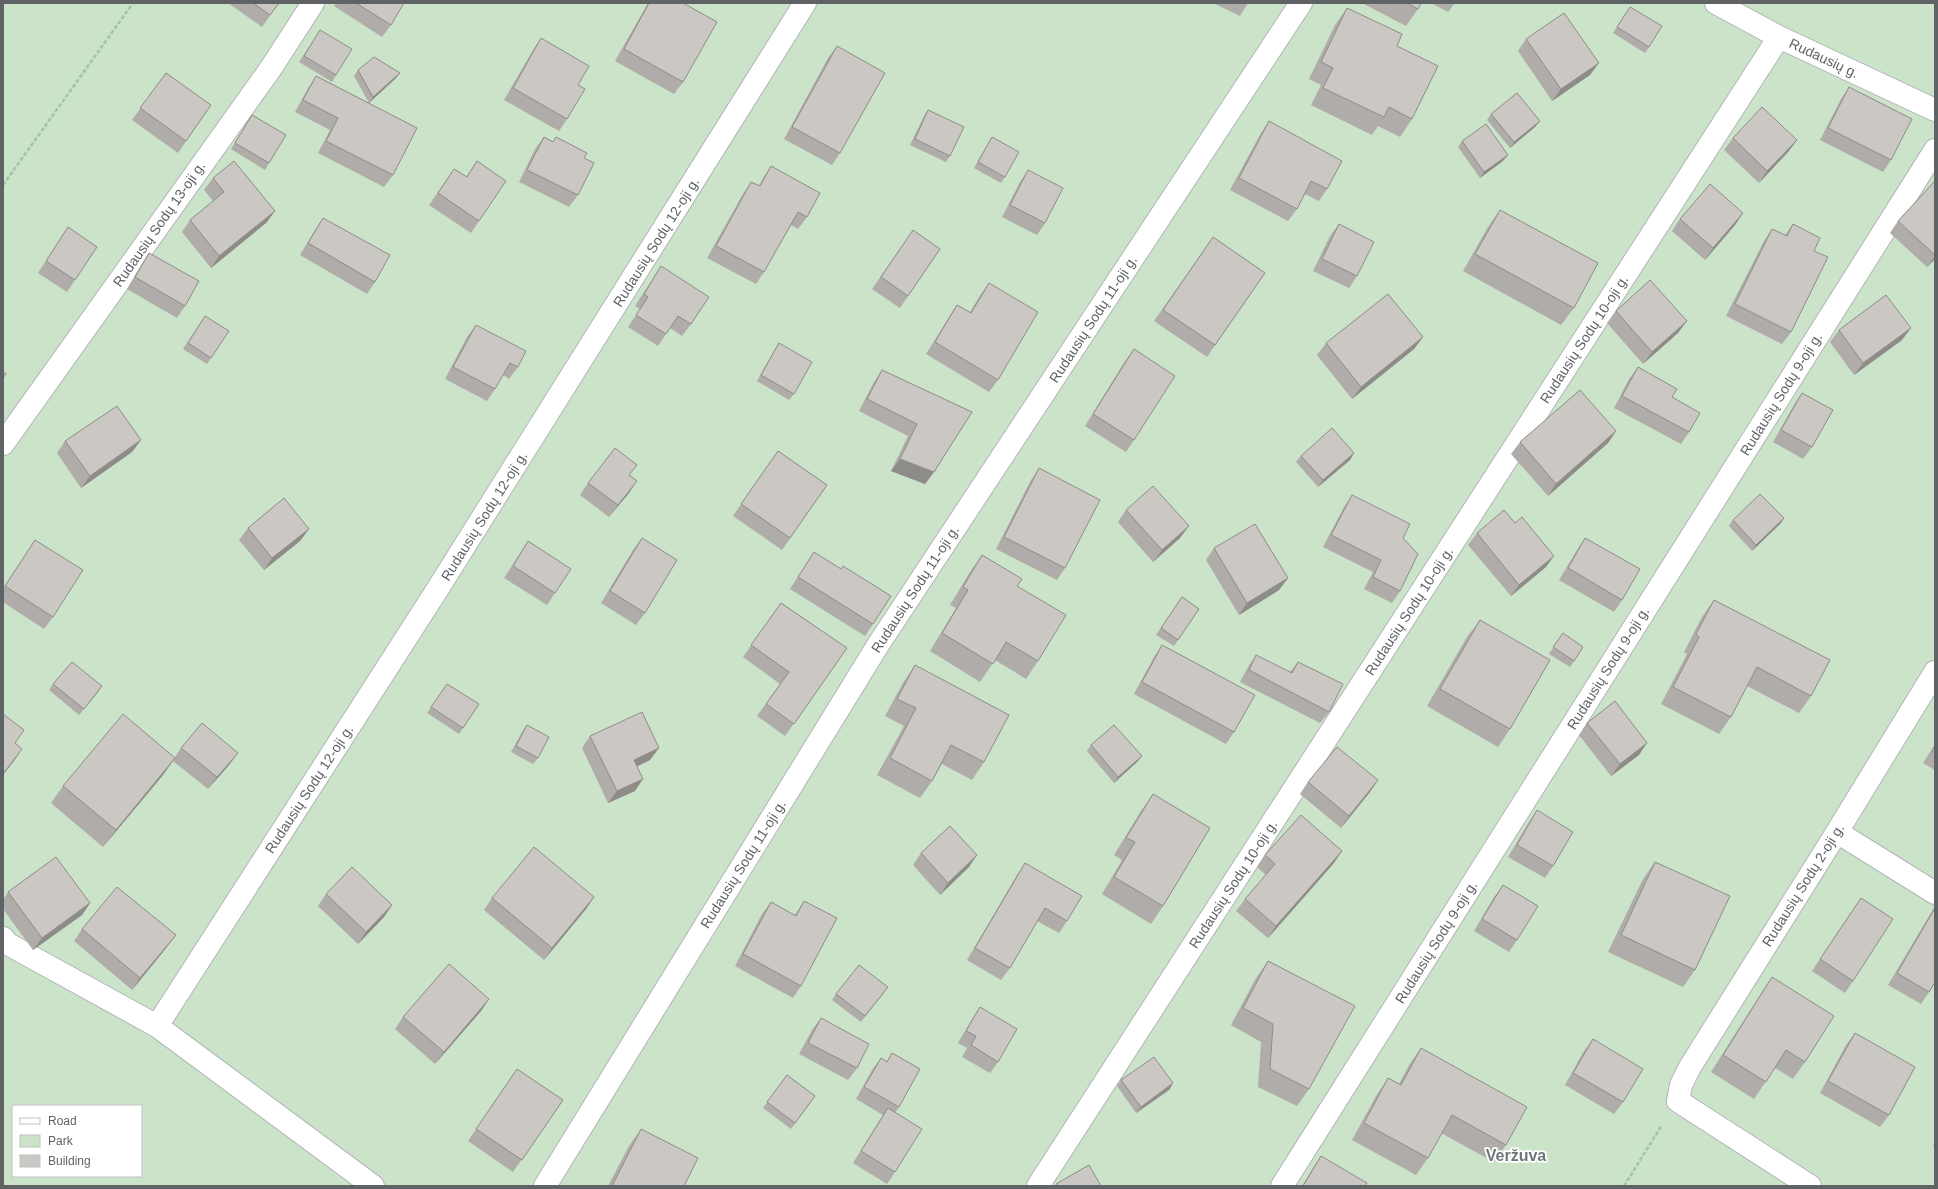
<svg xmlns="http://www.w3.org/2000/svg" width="1938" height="1189" viewBox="0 0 1938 1189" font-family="Arial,sans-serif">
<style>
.green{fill:#cbe3c8;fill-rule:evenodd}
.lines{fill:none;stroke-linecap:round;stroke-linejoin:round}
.minor-casing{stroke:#b2b5b8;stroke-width:24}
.path{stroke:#a2c3a8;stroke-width:2.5;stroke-dasharray:4 2;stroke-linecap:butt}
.minor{stroke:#fff;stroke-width:22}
.wall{fill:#afaca9}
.shaded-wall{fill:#8e8c89}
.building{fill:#cbc8c4;stroke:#8e8c89}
.labels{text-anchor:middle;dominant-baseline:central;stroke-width:3.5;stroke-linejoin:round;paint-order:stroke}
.street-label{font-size:14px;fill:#5f6366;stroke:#fff}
.quarter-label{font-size:16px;font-weight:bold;fill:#707578;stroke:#fff}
</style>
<rect width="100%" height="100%" fill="#efede8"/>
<!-- green -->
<path class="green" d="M3,3H1935V1186H3ZM13,1106H141V1176H13Z"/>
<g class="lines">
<!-- minor casing -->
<g class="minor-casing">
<path id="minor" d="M1716,3L1779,37L1935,110
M3,444L271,68L313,3
M1837,832L1935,893
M3,938L8,944L157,1026L373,1186
M157,1026L437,590L805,3
M545,1186L878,645L1301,3
M1038,1186L1779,37
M1282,1186L1935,150
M1810,1186L1678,1101L1681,1085L1690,1067L1837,832L1935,672"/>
</g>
<!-- path -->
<path class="path" d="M3,185L133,3
M1624,1186L1662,1125"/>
<!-- minor -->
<use href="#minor" class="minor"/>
</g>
<!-- wall -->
<path class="wall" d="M228,3H279L262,27Z
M336,3H404L391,25L382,37L334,6Z
M648,3H683V82L674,94L615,61Z
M1213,3H1248L1240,16Z
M1362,3H1421L1418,9L1406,26Z
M1431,3H1455L1448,12Z
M1630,7L1649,47L1645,53L1613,33Z
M1347,8L1397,46L1412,119L1400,137L1378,126L1372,135L1311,105L1321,85L1309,79L1335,25Z
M320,30L336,75L332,82L299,62Z
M541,38L578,85L567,119L559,131L504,100L533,50Z
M1526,39L1590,75L1552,101L1518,51Z
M837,46L840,153L832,165L784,139L828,58Z
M358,70L400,73L395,79L369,103L393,175L384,187L318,153L330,130L295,112L308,88L316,76L369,103L354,76Z
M166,73L211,105L178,153L132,120Z
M1849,87L1891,160L1883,172L1820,140L1841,99Z
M928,110L950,156L946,162L910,145L924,116Z
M1491,114L1535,127L1510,148L1487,120Z
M252,115L269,163L265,170L231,149Z
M1269,121L1327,189L1319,201L1305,194L1297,209L1288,221L1230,190L1261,133Z
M544,137L553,142L556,137L584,158L578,195L569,207L519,182L535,149Z
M992,137L1005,177L1001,183L974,168L988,143Z
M1733,138L1797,140L1788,152L1759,183L1724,150Z
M1462,141L1503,161L1480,178L1458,147Z
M477,161L479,221L471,233L429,205L454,169L466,177Z
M771,166L807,217L798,229L791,225L764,272L756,284L707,258L743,194L751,182L759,186L763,178Z
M1028,170L1045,223L1037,235L1002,217L1020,182Z
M213,178L275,211L266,223L211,268L182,232L190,220L213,201L204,190Z
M1935,181V259L1927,267L1890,233L1898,221Z
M1500,210L1574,308L1561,325L1463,271L1488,227Z
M1743,213L1735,225L1705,260L1672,231L1680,219Z
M323,218L375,282L367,294L300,255L315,230Z
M1339,224L1357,276L1349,288L1313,271L1330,236Z
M1793,224L1814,251L1791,332L1782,344L1726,316L1764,241L1772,229L1785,235Z
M68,227L97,247L67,292L38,273Z
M913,230L940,249L900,308L872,289Z
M1213,237L1265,273L1207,357L1154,321Z
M149,253L185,306L177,318L127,289L141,265Z
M661,266L691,324L682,336L670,328L658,346L628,327L640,309L635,306Z
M989,283L998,380L989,392L926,354L949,317L957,305L970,312L981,294Z
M1616,311L1678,333L1643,364L1607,323Z
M205,316L211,358L207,364L183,349Z
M476,325L518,367L509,379L503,375L495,389L487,401L445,379L467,337Z
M1839,330L1902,340L1854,375L1830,342Z
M1423,337L1414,349L1352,399L1317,355L1326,343Z
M779,343L794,394L789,400L757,381L775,349Z
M1134,349V440L1126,452L1085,426L1125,361Z
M1638,367L1672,397L1689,432L1681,444L1614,408L1629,379Z
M882,370L972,412L934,472L925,484L891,471L908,436L859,411L874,382Z
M1802,393L1812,447L1803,459L1773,442L1794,405Z
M1616,431L1608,443L1548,496L1511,454L1520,442Z
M141,440L132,452L81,488L57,453L65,441Z
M778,451L827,485L782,550L733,516Z
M1354,453L1350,460L1318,487L1296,462L1301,456Z
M1039,468L1065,568L1057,580L996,549L1031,480Z
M588,483L629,493L609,517L580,495Z
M1352,495L1403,538L1400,591L1392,603L1364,589L1373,572L1323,547L1344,507Z
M1126,510L1180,538L1153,562L1118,522Z
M1784,518L1780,524L1752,551L1729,526L1733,520Z
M1515,523L1546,567L1511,596L1468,545L1477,533Z
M248,528L309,529L300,541L264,570L239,540Z
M642,538L645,613L636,625L601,603L633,550Z
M1585,538L1622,600L1614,612L1559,580L1577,550Z
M35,540L53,617L44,629L3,602V589Z
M528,541L555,593L547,605L504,578Z
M1214,548L1288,578L1279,590L1239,615L1206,560Z
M814,552L873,624L865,636L790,589L806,564Z
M982,555L1017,586L1038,661L1026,679L995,660L980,682L930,651L956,608L950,605L970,572Z
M1182,597L1199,609L1174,646L1156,635Z
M1714,600L1811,696L1799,713L1747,686L1731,717L1719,734L1661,704L1687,654L1684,652L1702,617Z
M781,603L847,648L785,736L757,716L780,684L743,657Z
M1480,620L1510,729L1498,747L1427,706L1467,637Z
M1563,633L1583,647L1570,667L1549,654Z
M1162,645L1234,732L1226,744L1134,694L1154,657Z
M1256,655L1290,672L1298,662L1329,712L1320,723L1240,682L1248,667Z
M915,665L984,762L972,780L942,764L932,781L920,798L877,775L904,726L885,716L903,683Z
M53,684L98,692L79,715L49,690Z
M447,684L479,704L459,734L427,713Z
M1587,723L1639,755L1611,776L1579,735Z
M527,725L538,758L533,764L511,752L522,732Z
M590,736L650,760L637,766L635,791L608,803L582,748Z
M1935,744V770L1923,763Z
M1091,745L1142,756L1137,762L1114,783L1087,751Z
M181,748L238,753L229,765L208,789L173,761L163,775L103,847L51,803L63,786L175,757Z
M1378,780L1370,792L1341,828L1300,794L1308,782Z
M1153,794L1163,906L1151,924L1102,894L1122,860L1114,855L1141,811Z
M1537,810L1553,866L1545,878L1508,857L1529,822Z
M921,853L969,867L940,895L913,865Z
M1265,855L1334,863L1268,938L1236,911L1245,899L1266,875L1257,867Z
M1655,862L1695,970L1683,987L1608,952L1643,879Z
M1025,863L1067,921L1059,933L1037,921L1010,968L1001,980L967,960L1017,875Z
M1503,885L1517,940L1509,952L1474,931L1494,897Z
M8,892L90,903L82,915L33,950L3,909V900Z
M326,894L392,905L384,917L358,944L318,906Z
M594,897L586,909L544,960L484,910L492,898Z
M1861,898L1853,981L1845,993L1812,971Z
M804,901L801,986L793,998L735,966L762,914L771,902L795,915Z
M1935,906V982L1929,992L1921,1004L1888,985Z
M82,929L167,947L132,990L74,941Z
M1268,961L1309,1089L1297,1106L1258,1087L1261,1042L1231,1025L1256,978Z
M1772,977L1805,1062L1793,1079L1775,1068L1754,1099L1711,1072L1760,995Z
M884,993L861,1022L832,1000L836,994Z
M489,999L481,1011L435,1064L395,1029L403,1017Z
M980,1007L998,1062L990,1073L962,1057L967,1048L958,1043L972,1019Z
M821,1018L857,1068L848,1080L799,1054L812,1030Z
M1855,1033L1889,1115L1880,1127L1820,1093L1846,1045Z
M1593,1039L1623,1102L1614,1114L1565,1085L1584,1051Z
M1421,1048L1506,1145L1494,1162L1441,1133L1428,1158L1416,1175L1352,1140L1376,1096L1388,1078L1399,1084L1409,1065Z
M892,1053L899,1107L895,1113V1172L887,1184L853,1163L883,1115L856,1099L872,1070L881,1058L887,1062Z
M517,1069L563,1100L513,1172L468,1141Z
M787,1075L815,1096L791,1129L763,1108Z
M1121,1080L1173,1083L1169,1090L1136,1113L1117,1086Z
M641,1129L684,1186H608L629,1146Z
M1935,1142V1148L1933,1146Z
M1321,1156L1365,1186H1302L1313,1168Z"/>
<!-- shaded-wall -->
<path class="shaded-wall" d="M1599,63L1590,75L1552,101L1561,89Z
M400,73L395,79L369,103L373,97Z
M1540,121L1535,127L1510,148L1514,142Z
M1797,140L1788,152L1759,183L1767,171Z
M1508,155L1503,161L1480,178L1484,172Z
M275,211L266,223L211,268L219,256Z
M1743,213L1735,225L1705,260L1713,248Z
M1935,256V259L1927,267Z
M1687,321L1678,333L1643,364L1652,352Z
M1911,328L1902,340L1854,375L1863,363Z
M1423,337L1414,349L1352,399L1361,387Z
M1616,431L1608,443L1548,496L1556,484Z
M141,440L132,452L81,488L90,476Z
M1354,453L1350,460L1318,487L1323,480Z
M900,459L934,472L925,484L891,471Z
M637,481L629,493L609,517L618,505Z
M1784,518L1780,524L1752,551L1756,545Z
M1189,526L1180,538L1153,562L1162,550Z
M309,529L300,541L264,570L272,558Z
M1554,556L1546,567L1511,596L1519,585Z
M1288,578L1279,590L1239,615L1247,603Z
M102,686L98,692L79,715L84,709Z
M1647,743L1639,755L1611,776L1620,764Z
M659,748L650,760L626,772L634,760Z
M22,749L14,761L3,775V774Z
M238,753L229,765L208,789L217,777Z
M1142,756L1137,762L1114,783L1118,777Z
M175,758L163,775L103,847L116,830Z
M643,779L635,791L608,803L617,791Z
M1378,780L1370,792L1341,828L1349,816Z
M1342,851L1334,863L1268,938L1276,926Z
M977,855L969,867L940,895L948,883Z
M594,897L586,909L544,960L552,948Z
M90,903L82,915L33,950L42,938Z
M392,905L384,917L358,944L366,932Z
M176,935L167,947L132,990L140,978Z
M489,999L481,1011L435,1064L444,1052Z
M1173,1083L1169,1090L1136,1113L1141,1107Z"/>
<!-- building -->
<path class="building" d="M253,3H279L270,15Z
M356,3H404L391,25Z
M649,3H683L717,22L683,82L624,49Z
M1407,3H1421L1418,9Z
M1630,7L1662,26L1649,47L1617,27Z
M1347,8L1402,34L1397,46L1438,66L1412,119L1389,107L1384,117L1323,88L1333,68L1321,62Z
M1564,13L1599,63L1561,89L1526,39Z
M320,30L352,49L336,75L304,56Z
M541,38L589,66L578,85L585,89L567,119L513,88Z
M837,46L885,73L840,153L792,127Z
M374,57L400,73L373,97L358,70Z
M166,73L211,105L186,141L140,108Z
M316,76L417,128L393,175L326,141L338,118L303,100Z
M1849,87L1912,119L1891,160L1828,128Z
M1517,93L1540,121L1514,142L1491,114Z
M1762,107L1797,140L1767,171L1733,138Z
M928,110L964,127L950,156L915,139Z
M252,115L286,135L269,163L235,143Z
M1269,121L1342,161L1327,189L1311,181L1297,209L1239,178Z
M1486,124L1508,155L1484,172L1462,141Z
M544,137L553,142L556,137L587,153L584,158L594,163L578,195L527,170Z
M992,137L1019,152L1005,177L978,162Z
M234,161L275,211L219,256L190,220L224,192L213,178Z
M477,161L506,181L479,221L438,193L454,169L467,177Z
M771,166L820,193L807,217L798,212L764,272L716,246L751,182L760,186Z
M1028,170L1063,188L1045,223L1010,205Z
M1935,181V255L1898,221Z
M1710,184L1743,213L1713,248L1680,219Z
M1500,210L1598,263L1574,308L1475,254Z
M323,218L390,255L375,282L308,243Z
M1339,224L1374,242L1357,276L1322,259Z
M1793,224L1820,238L1814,251L1828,257L1791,332L1735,304L1772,229L1787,236Z
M68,227L97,247L75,280L46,261Z
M913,230L940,249L908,296L881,277Z
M1213,237L1265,273L1215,345L1163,310Z
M149,253L199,281L185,306L135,277Z
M661,266L709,297L691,324L678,316L666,334L636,315L648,297L644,294Z
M1650,280L1687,321L1652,352L1616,311Z
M989,283L1038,312L998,380L935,342L957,305L971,313Z
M1388,294L1423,337L1361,387L1326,343Z
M1886,295L1911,328L1863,363L1839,330Z
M205,316L229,331L211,358L188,343Z
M476,325L526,351L518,367L510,363L495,389L453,367Z
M779,343L812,362L794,394L761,375Z
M1134,349L1175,376L1134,440L1093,414Z
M1638,367L1677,389L1672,397L1700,413L1689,432L1622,396Z
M882,370L972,412L934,472L900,459L917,424L867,399Z
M3,372L6,374L3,378Z
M1580,390L1616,431L1556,484L1520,442Z
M1802,393L1833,410L1812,447L1781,430Z
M117,406L141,440L90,476L65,441Z
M1332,428L1354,453L1323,480L1301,456Z
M615,448L637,465L629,475L637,481L618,505L588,483Z
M778,451L827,485L790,538L741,504Z
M1039,468L1100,500L1065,568L1004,537Z
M1153,486L1189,526L1162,550L1126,510Z
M1760,494L1784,518L1756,545L1733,520Z
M1352,495L1410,524L1403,538L1418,554L1400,591L1373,577L1381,560L1331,535Z
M284,498L309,529L272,558L248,528Z
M1504,510L1515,523L1522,517L1554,556L1519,585L1477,533Z
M1255,524L1288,578L1247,603L1214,548Z
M642,538L677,560L645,613L610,591Z
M1585,538L1640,569L1622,600L1568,568Z
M35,540L83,570L53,617L5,586Z
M528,541L571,569L555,593L513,566Z
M814,552L841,569L843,566L891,596L873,624L798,577Z
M982,555L1022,579L1017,586L1066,615L1038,661L1006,642L993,664L942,633L968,590L963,587Z
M1182,597L1199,609L1178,640L1161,628Z
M1714,600L1830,660L1811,696L1757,667L1731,717L1673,687L1699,637L1696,634Z
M781,603L847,648L794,724L766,704L789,672L751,645Z
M1480,620L1550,660L1510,729L1440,689Z
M1563,633L1583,647L1574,661L1553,647Z
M1162,645L1255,695L1234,732L1142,682Z
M1256,655L1292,673L1298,662L1343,684L1329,712L1249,670Z
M72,662L102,686L84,709L53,684Z
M915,665L1009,715L984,762L951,745L932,781L890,758L916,708L897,699Z
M447,684L479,704L463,728L431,707Z
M1615,701L1647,743L1620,764L1587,723Z
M642,712L659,748L634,760L643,779L617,791L590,736Z
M3,714L24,730L15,743L22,749L3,774Z
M123,714L175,758L116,830L63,786Z
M202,723L238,753L217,777L181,748Z
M527,725L549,737L538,758L516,746Z
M1114,725L1142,756L1118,777L1091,745Z
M1935,746V753L1932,751Z
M1337,747L1378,780L1349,816L1308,782Z
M1153,794L1210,828L1163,906L1114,877L1135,842L1126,838Z
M1537,810L1573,832L1553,866L1517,845Z
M1301,815L1342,851L1276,926L1245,899L1275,864L1265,855Z
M950,826L977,855L948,883L921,853Z
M534,847L594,897L552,948L492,898Z
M56,857L90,903L42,938L8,892Z
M1655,862L1730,896L1695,970L1621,935Z
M1025,863L1082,896L1067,921L1045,908L1010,968L975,948Z
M352,867L392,905L366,932L326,894Z
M1503,885L1538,906L1517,940L1482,919Z
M117,887L176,935L140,978L82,929Z
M1861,898L1893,919L1853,981L1820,959Z
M804,901L837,918L801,986L743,954L771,902L796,916Z
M1935,908V982L1929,992L1897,973Z
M1268,961L1355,1006L1309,1089L1270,1069L1273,1024L1243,1008Z
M449,964L489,999L444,1052L403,1017Z
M859,965L888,987L865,1016L836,994Z
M1772,977L1834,1016L1805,1062L1786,1050L1766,1082L1723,1055Z
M980,1007L1017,1029L998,1062L971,1045L976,1036L966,1031Z
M821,1018L869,1044L857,1068L808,1043Z
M1855,1033L1915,1067L1889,1115L1828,1081Z
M1593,1039L1643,1069L1623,1102L1573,1073Z
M1421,1048L1527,1107L1506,1145L1452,1115L1428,1158L1364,1123L1388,1078L1401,1085Z
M892,1053L920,1069L899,1107L864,1087L881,1058L887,1062Z
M1154,1057L1173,1083L1141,1107L1121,1080Z
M517,1069L563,1100L522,1160L476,1129Z
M787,1075L815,1096L795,1123L767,1102Z
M888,1108L922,1129L895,1172L861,1151Z
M641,1129L698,1158L684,1186H612Z
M1321,1156L1367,1183L1365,1186H1303Z
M1089,1165L1101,1186H1057L1056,1184Z"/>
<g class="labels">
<!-- street labels -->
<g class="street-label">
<text transform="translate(1824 58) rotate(25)">Rudausių g.</text>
<text transform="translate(159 224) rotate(-55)">Rudausių Sodų 13-oji g.</text>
<text transform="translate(656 242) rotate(-58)">Rudausių Sodų 12-oji g.</text>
<text transform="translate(1093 319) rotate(-57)">Rudausių Sodų 11-oji g.</text>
<text transform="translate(1584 339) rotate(-57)">Rudausių Sodų 10-oji g.</text>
<text transform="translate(1781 394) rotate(-58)">Rudausių Sodų 9-oji g.</text>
<text transform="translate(484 516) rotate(-58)">Rudausių Sodų 12-oji g.</text>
<text transform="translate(915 589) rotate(-57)">Rudausių Sodų 11-oji g.</text>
<text transform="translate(1409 611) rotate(-57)">Rudausių Sodų 10-oji g.</text>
<text transform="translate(1608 668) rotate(-58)">Rudausių Sodų 9-oji g.</text>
<text transform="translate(309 789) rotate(-57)">Rudausių Sodų 12-oji g.</text>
<text transform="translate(743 864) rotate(-58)">Rudausių Sodų 11-oji g.</text>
<text transform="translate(1233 884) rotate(-57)">Rudausių Sodų 10-oji g.</text>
<text transform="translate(1803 885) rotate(-58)">Rudausių Sodų 2-oji g.</text>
<text transform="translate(1436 942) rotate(-58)">Rudausių Sodų 9-oji g.</text>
</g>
<!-- quarter labels -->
<g class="quarter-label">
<text x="1516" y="1155">Veržuva</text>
</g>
</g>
<!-- border -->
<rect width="1938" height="1189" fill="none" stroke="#5f6366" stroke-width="8"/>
<!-- legend -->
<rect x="12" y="1105" width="130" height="72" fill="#ffffff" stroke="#bfc1c2"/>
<rect x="20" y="1118" width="20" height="6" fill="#ffffff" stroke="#bfc1c2"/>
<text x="48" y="1125" font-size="12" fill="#5f6366">Road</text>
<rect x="20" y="1135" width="20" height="12" fill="#cbe3c8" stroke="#bfc1c2"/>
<text x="48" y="1145" font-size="12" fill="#5f6366">Park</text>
<rect x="20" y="1155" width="20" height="12" fill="#cbc8c4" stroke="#bfc1c2"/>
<text x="48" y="1165" font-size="12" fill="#5f6366">Building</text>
</svg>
